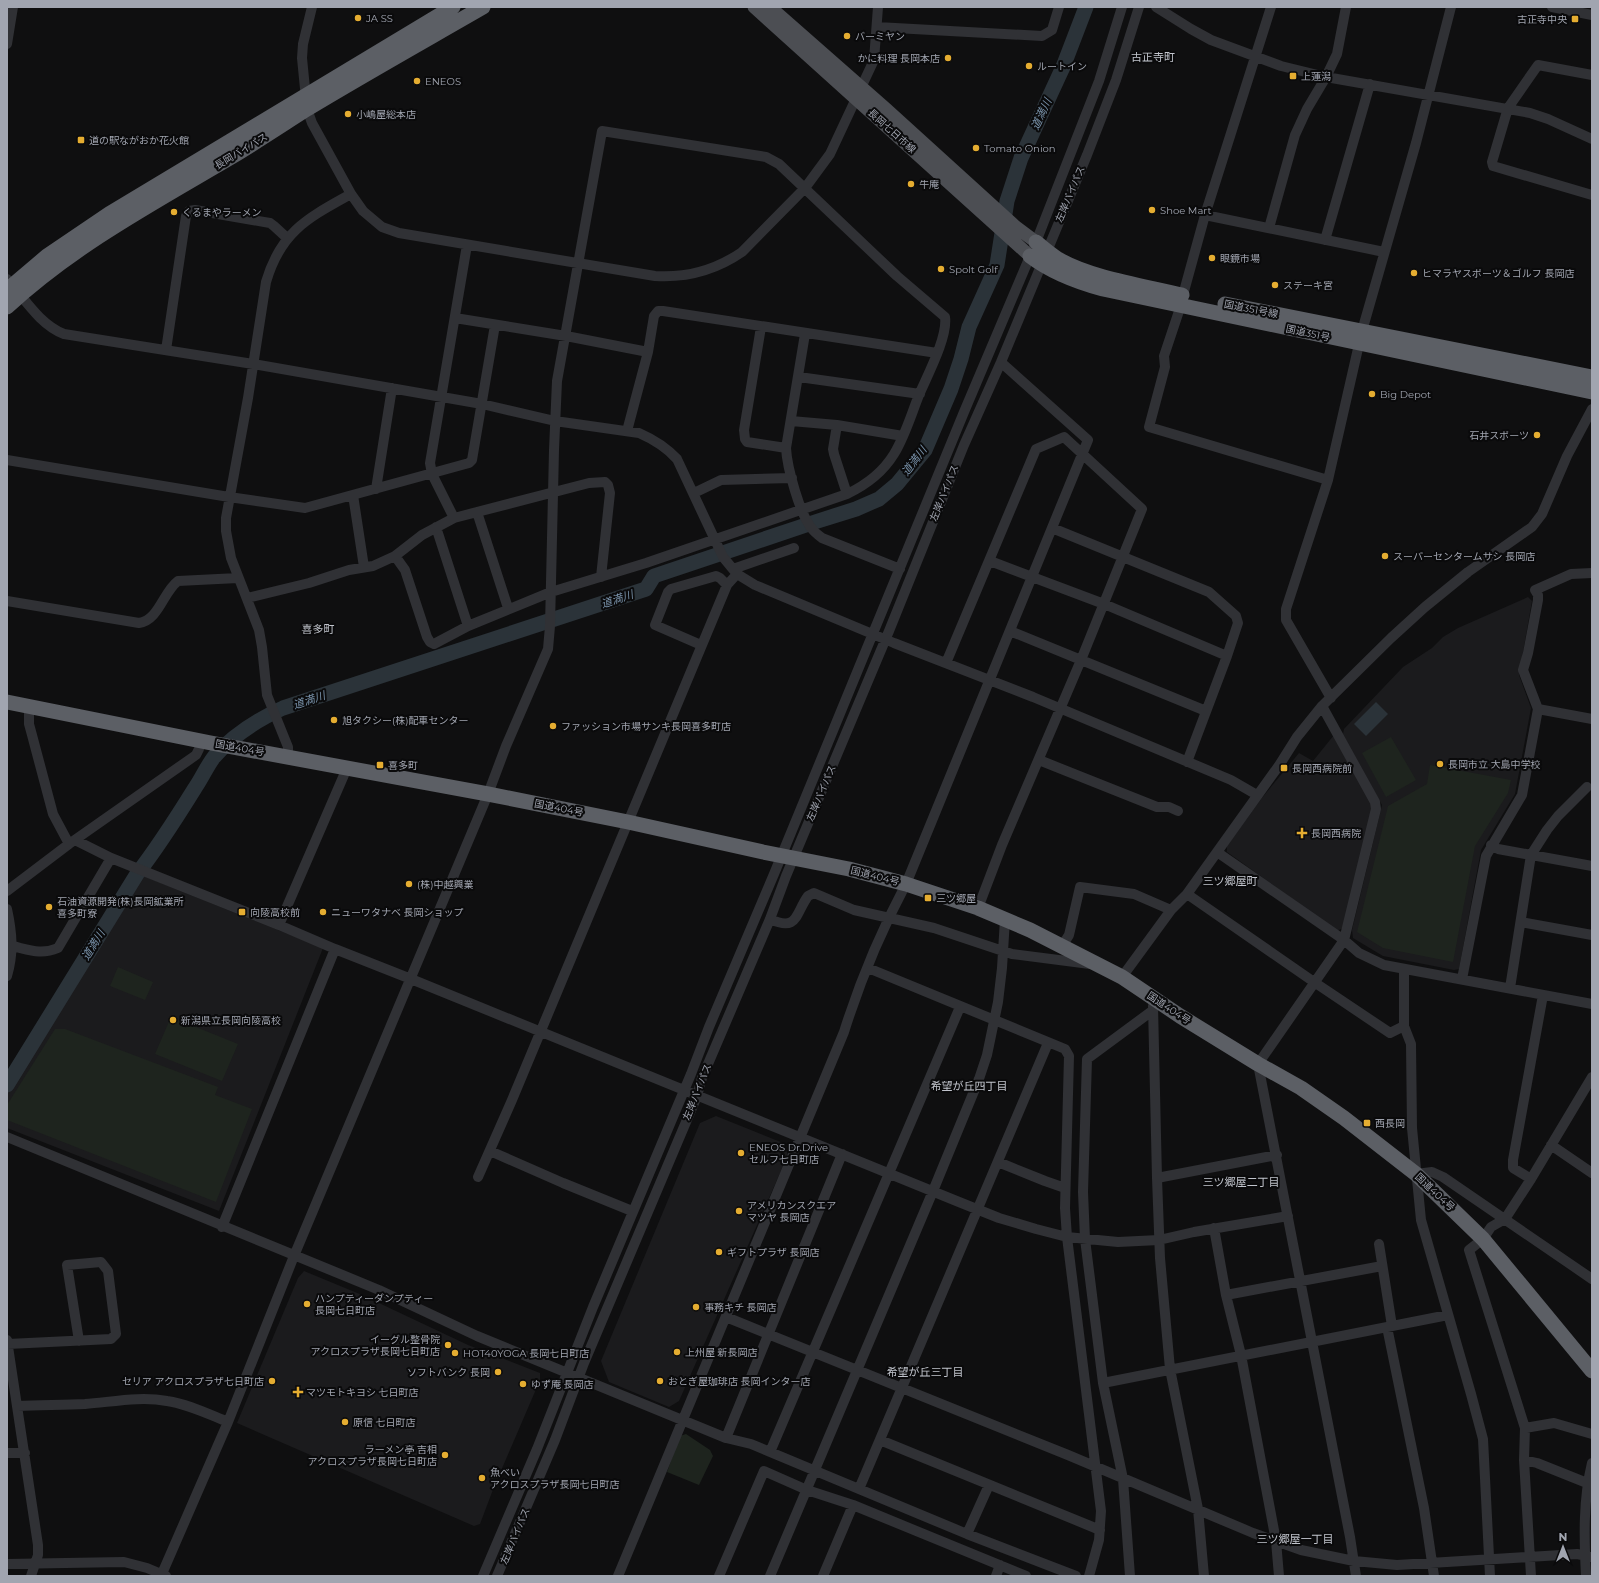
<svg xmlns="http://www.w3.org/2000/svg" width="1599" height="1583" viewBox="0 0 1599 1583" font-family="Montserrat,'Noto Sans JP',sans-serif">
<style>
.built{fill:#1b1b1d}
.green{fill:#1e241e}
.water{fill:#2b3339}
.lines{fill:none;stroke-linecap:round;stroke-linejoin:round}
.river{stroke:#2b3339;stroke-width:15}
.minor{stroke:#303135;stroke-width:10}
.major{stroke:#4c4e53;stroke-width:13}
.highway{stroke:#5c5f65;stroke-width:15}
.poi-dot{fill:#e5ad31;stroke:#0a0a0b;stroke-width:1.5}
.labels{text-anchor:middle;dominant-baseline:central;stroke-width:4;stroke-linejoin:round;paint-order:stroke}
.poi-label{font-size:10px;fill:#a1a5b0;stroke:#0a0a0b;text-anchor:start}
.street-label{font-size:10px;fill:#a1a5b0;stroke:#0a0a0b}
.neighbourhood-label{font-size:11px;fill:#c1c4cc;stroke:#0a0a0b}
.water-label{font-size:11px;font-style:italic;fill:#7992aa;stroke:#0a0a0b}
</style>
<rect width="100%" height="100%" fill="#0f0f10"/>
<!-- built -->
<path class="built" d="M1528,597L1532,601L1519,675L1531,708L1515,794L1481,850L1459,969L1454,970L1383,956L1353,938L1352,930L1382,805L1343,734L1344,729L1403,667L1432,648L1443,637L1458,628Z
M1334,735L1372,805V812L1343,928L1337,931L1227,852V846L1261,799L1299,753L1313,761Z
M141,875L323,948L219,1211L7,1128V1092Z
M716,1116L783,1143L788,1155L679,1401L669,1407L609,1382L601,1361L700,1123Z
M304,1271L362,1295L468,1345L540,1373V1380L494,1487L480,1524L474,1526L237,1423L298,1278Z"/>
<!-- green -->
<path class="green" d="M1391,737L1416,780L1386,797L1362,753Z
M1430,765L1511,780L1508,793L1475,846L1453,962L1383,948L1357,932L1388,806L1427,784Z
M118,967L153,982L145,1000L110,986Z
M171,1017L238,1044L222,1081L155,1054Z
M55,1029H65L218,1087L215,1095L252,1109L216,1202L7,1120V1105Z
M686,1434L710,1450L713,1456L699,1485L667,1472L680,1436Z"/>
<!-- water -->
<path class="water" d="M1376,702L1388,714L1366,736L1354,724Z"/>
<g class="lines">
<!-- river -->
<path class="river" d="M7,1085L137,874C158,847 177,817 195,788C202,778 207,766 214,757C233,735 257,720 283,708L646,589L654,576L818,521L856,509L879,499L897,484L925,450L951,389L961,359L969,327L997,265L1007,201L1021,158L1063,67L1086,7"/>
<!-- minor -->
<path class="minor" d="M312,7L303,44L302,58L307,109L312,123L351,194L363,211L382,227L399,233L655,276C686,278 716,270 742,252L805,188L830,154L874,60L878,7
M1156,7L1191,29L1211,40L1281,66L1326,77L1530,113L1548,119L1592,139
M1552,7L1592,15
M877,27L1042,36L1052,30L1059,7
M7,44L13,7
M1592,75L1538,65L1508,108L1492,162L1493,166L1592,195
M1205,215L1384,252
M1269,228L1295,135L1307,109L1326,77L1337,54L1346,7
M1325,240L1370,84
M7,279C24,298 40,325 64,334L253,364L482,404L555,421L639,433C655,440 666,447 677,459L723,557L737,574L755,585L894,643L1033,697L1231,780L1257,795
M1183,295L1205,215L1271,7
M1181,305L1164,356L1165,367L1149,427L1328,480
M455,318L566,336L648,352
M761,327L744,430L745,439L747,442L786,448C787,467 800,516 813,530C815,533 819,535 822,538L900,569
M166,350L186,216L189,211L195,210L270,223L274,226L287,238
M799,377L920,394
M791,421L837,425L903,436
M837,425L833,449L834,454L847,494
M627,431L648,352L654,316L658,311H663L937,353
M786,448L805,334
M7,460L229,497L305,508L469,463L472,460L495,325
M376,489L392,388
M694,493L721,480L792,478
M353,495L364,567
M477,512L508,608
M454,518L432,474L430,463L467,245
M436,527L468,626
M1052,528L1209,592L1236,616L1238,623L1227,656L1187,762
M990,561L1104,604L1227,656
M733,569L794,548
M247,598L309,583L349,570L373,566L395,556L422,535L454,518L589,483L605,482L608,485L610,493L601,577
M7,601L139,623C159,620 163,592 178,581L238,578
M1010,631L1206,711
M701,645L655,625L668,592L671,589L716,576L720,578L727,585
M946,663L1036,449L1064,437L1142,509L1081,660L1002,845L978,908
M1331,698L1286,620V609L1328,480L1362,331L1416,143L1451,7
M29,706V724L32,735L53,814L69,844
M1322,706L1375,802L1376,809L1344,940L1258,1064L1350,1537L1356,1576
M1538,709L1592,719
M288,757V747L267,695L262,647L259,630L231,558L226,531V518L248,398L266,282C281,231 308,218 351,194
M1039,760L1157,807H1169L1178,811
M75,840L111,858L279,925L335,949L411,979L959,1202L999,1218L1036,1229L1067,1237L1118,1242L1159,1240L1194,1232L1288,1216
M1491,845L1498,849L1592,866
M1217,852L1344,940L1359,953L1384,965L1592,1004
M7,891L69,844L196,755L199,749L201,740
M1187,894L1314,982L1390,1033L1404,1026
M7,909C12,932 14,953 7,976
M770,919C798,932 795,914 808,896L814,893L854,910L934,928L1012,954L1090,964
M1521,922L1592,935
M279,925L347,768
M12,946C30,950 41,955 58,948L111,858
M1062,946L1069,935L1080,887L1134,894L1171,910
M868,968L1065,1049L1069,1056L1065,1208L1067,1237L1101,1511L1099,1540L1089,1576
M1404,969V1026L1411,1044L1412,1128L1421,1220L1471,1394L1483,1439L1490,1576
M1122,977L1171,910L1187,894L1280,764L1297,737L1322,706L1391,638L1425,607L1468,572L1532,527L1542,514L1567,456L1592,409
M1462,979L1486,856L1522,795L1538,709L1523,670L1528,653L1538,600V595L1535,590L1571,574L1592,573
M1510,988L1531,855L1547,830L1558,816L1587,787
M1153,1006L1157,1178L1160,1258L1170,1369L1198,1509L1204,1576
M7,1137L379,1290L477,1336L726,1438L751,1444L967,1534L1076,1576
M1551,1145L1592,1173
M490,1151L563,1183L632,1211
M998,1162L1045,1181L1065,1188
M1416,1174L1432,1172L1443,1177L1592,1279
M478,1177L512,1100L727,585L737,574
M1157,1178L1277,1155
M1531,1179L1513,1168V1160L1543,995
M222,1227L335,949
M1214,1228L1226,1295L1241,1355L1276,1541L1279,1576
M1379,1244L1392,1326
M1226,1295L1382,1266
M726,1317L1068,1455L1253,1533L1301,1550L1354,1561L1397,1565L1577,1554L1592,1557
M1387,1327L1424,1508L1434,1576
M7,1340L38,1545V1555L31,1576
M8,1344L111,1339L116,1334L108,1271L101,1262L67,1265L79,1341
M1103,1383L1448,1315
M18,1406C40,1405 62,1405 85,1404C112,1402 140,1396 167,1401C188,1404 208,1414 228,1422
M1525,1428L1554,1423L1592,1434
M726,1438L842,1154
M880,1440L1100,1530
M770,1452L960,1007
M7,1453H25
M1524,1460L1537,1463L1592,1485
M859,1489L1048,1043
M967,1534L989,1485
M7,1564L124,1562L147,1568L166,1576
M161,1576L228,1422L294,1256L488,794L506,746L548,649L550,626L554,450L557,381L602,131L766,157L779,164L897,276L945,317C948,337 927,376 919,395C911,415 905,436 894,454C883,472 866,485 847,494L646,563L551,592L468,626L434,644L430,642L427,637L405,570L395,556
M483,1576L537,1449L593,1307L691,1074L709,1027L774,874L964,412L1036,242L1099,81L1122,7
M497,1576L555,1440L584,1363L697,1096L702,1078L770,919L786,876L889,631L964,445L1001,362L1087,155L1116,80L1139,7
M618,1576L844,1032C860,981 881,931 906,884L1088,440L1004,365
M719,1576L764,1471L807,1490L853,1505L1026,1576
M770,1576L933,1191L979,1079L987,1055L998,1002L1002,968L1005,919
M823,1576L853,1505
M996,1576L1000,1565
M1130,1576L1123,1479L1103,1383L1085,1239L1083,1192L1087,1059L1152,1011
M1531,1576L1524,1460L1525,1428L1469,1250L1483,1239L1491,1227L1505,1219L1531,1179L1592,1077
M1586,1576C1584,1538 1583,1500 1592,1463"/>
<!-- major -->
<path class="major" d="M754,7L1030,256
M770,7L886,109L1016,227L1036,242"/>
<!-- highway -->
<path class="highway" d="M1036,242C1043,248 1050,254 1058,259C1090,278 1145,286 1182,295
M1030,256C1051,272 1077,282 1103,289L1592,392
M7,290L47,256L109,214L453,7
M1225,304L1592,377
M7,307C74,245 155,202 233,156C258,141 282,125 307,109C365,74 424,41 483,7
M7,702L211,743L488,794L628,822L763,852L849,869L906,884L978,908L1030,930L1122,977L1180,1016L1258,1064L1301,1088L1344,1118L1416,1174L1483,1239L1592,1371"/>
</g>
<!-- markers -->
<g class="poi-dot">
<circle cx="358" cy="18" r="4"/>
<rect x="1571" y="15" width="8" height="8" rx="2"/>
<circle cx="847" cy="36" r="4"/>
<circle cx="948" cy="58" r="4"/>
<circle cx="1029" cy="66" r="4"/>
<rect x="1289" y="72" width="8" height="8" rx="2"/>
<circle cx="417" cy="81" r="4"/>
<circle cx="348" cy="114" r="4"/>
<rect x="77" y="136" width="8" height="8" rx="2"/>
<circle cx="976" cy="148" r="4"/>
<circle cx="911" cy="184" r="4"/>
<circle cx="1152" cy="210" r="4"/>
<circle cx="174" cy="212" r="4"/>
<circle cx="1212" cy="258" r="4"/>
<circle cx="941" cy="269" r="4"/>
<circle cx="1414" cy="273" r="4"/>
<circle cx="1275" cy="285" r="4"/>
<circle cx="1372" cy="394" r="4"/>
<circle cx="1537" cy="435" r="4"/>
<circle cx="1385" cy="556" r="4"/>
<circle cx="334" cy="720" r="4"/>
<circle cx="553" cy="726" r="4"/>
<circle cx="1440" cy="764" r="4"/>
<rect x="376" y="761" width="8" height="8" rx="2"/>
<rect x="1280" y="764" width="8" height="8" rx="2"/>
<path d="M1300 827h4v4h4v4h-4v4h-4v-4h-4v-4h4z"/>
<circle cx="409" cy="884" r="4"/>
<rect x="924" y="894" width="8" height="8" rx="2"/>
<circle cx="49" cy="907" r="4"/>
<rect x="238" y="908" width="8" height="8" rx="2"/>
<circle cx="323" cy="912" r="4"/>
<circle cx="173" cy="1020" r="4"/>
<rect x="1363" y="1119" width="8" height="8" rx="2"/>
<circle cx="741" cy="1153" r="4"/>
<circle cx="739" cy="1211" r="4"/>
<circle cx="719" cy="1252" r="4"/>
<circle cx="307" cy="1304" r="4"/>
<circle cx="696" cy="1307" r="4"/>
<circle cx="448" cy="1345" r="4"/>
<circle cx="677" cy="1352" r="4"/>
<circle cx="455" cy="1353" r="4"/>
<circle cx="498" cy="1372" r="4"/>
<circle cx="272" cy="1381" r="4"/>
<circle cx="660" cy="1381" r="4"/>
<circle cx="523" cy="1384" r="4"/>
<path d="M296 1386h4v4h4v4h-4v4h-4v-4h-4v-4h4z"/>
<circle cx="345" cy="1422" r="4"/>
<circle cx="445" cy="1455" r="4"/>
<circle cx="482" cy="1478" r="4"/>
</g>
<g class="labels">
<!-- poi labels -->
<g class="poi-label">
<text x="366" y="18">JA SS</text>
<text x="1567" y="19" text-anchor="end">古正寺中央</text>
<text x="855" y="36">バーミヤン</text>
<text x="940" y="58" text-anchor="end">かに料理 長岡本店</text>
<text x="1037" y="66">ルートイン</text>
<text x="1301" y="76">上蓮潟</text>
<text x="425" y="81">ENEOS</text>
<text x="356" y="114">小嶋屋総本店</text>
<text x="89" y="140">道の駅ながおか花火館</text>
<text x="984" y="148">Tomato Onion</text>
<text x="919" y="184">牛庵</text>
<text x="1160" y="210">Shoe Mart</text>
<text x="182" y="212">くるまやラーメン</text>
<text x="1220" y="258">眼鏡市場</text>
<text x="949" y="269">Spolt Golf</text>
<text x="1422" y="273">ヒマラヤスポーツ＆ゴルフ 長岡店</text>
<text x="1283" y="285">ステーキ宮</text>
<text x="1380" y="394">Big Depot</text>
<text x="1529" y="435" text-anchor="end">石井スポーツ</text>
<text x="1393" y="556">スーパーセンタームサシ 長岡店</text>
<text x="342" y="720">旭タクシー(株)配車センター</text>
<text x="561" y="726">ファッション市場サンキ長岡喜多町店</text>
<text x="1448" y="764">長岡市立 大島中学校</text>
<text x="388" y="765">喜多町</text>
<text x="1292" y="768">長岡西病院前</text>
<text x="1311" y="833">長岡西病院</text>
<text x="417" y="884">(株)中越興業</text>
<text x="936" y="898">三ツ郷屋</text>
<text x="57" y="901">石油資源開発(株)長岡鉱業所<tspan x="57" dy="12">喜多町寮</tspan></text>
<text x="250" y="912">向陵高校前</text>
<text x="331" y="912">ニューワタナベ 長岡ショップ</text>
<text x="181" y="1020">新潟県立長岡向陵高校</text>
<text x="1375" y="1123">西長岡</text>
<text x="749" y="1147">ENEOS Dr.Drive<tspan x="749" dy="12">セルフ七日町店</tspan></text>
<text x="747" y="1205">アメリカンスクエア<tspan x="747" dy="12">マツヤ 長岡店</tspan></text>
<text x="727" y="1252">ギフトプラザ 長岡店</text>
<text x="315" y="1298">ハンプティーダンプティー<tspan x="315" dy="12">長岡七日町店</tspan></text>
<text x="704" y="1307">事務キチ 長岡店</text>
<text x="440" y="1339" text-anchor="end">イーグル整骨院<tspan x="440" dy="12">アクロスプラザ長岡七日町店</tspan></text>
<text x="685" y="1352">上州屋 新長岡店</text>
<text x="463" y="1353">HOT40YOGA 長岡七日町店</text>
<text x="490" y="1372" text-anchor="end">ソフトバンク 長岡</text>
<text x="264" y="1381" text-anchor="end">セリア アクロスプラザ七日町店</text>
<text x="668" y="1381">おとぎ屋珈琲店 長岡インター店</text>
<text x="531" y="1384">ゆず庵 長岡店</text>
<text x="306" y="1392">マツモトキヨシ 七日町店</text>
<text x="353" y="1422">原信 七日町店</text>
<text x="437" y="1449" text-anchor="end">ラーメン亭 吉相<tspan x="437" dy="12">アクロスプラザ長岡七日町店</tspan></text>
<text x="490" y="1472">魚べい<tspan x="490" dy="12">アクロスプラザ長岡七日町店</tspan></text>
</g>
<!-- street labels -->
<g class="street-label">
<text transform="translate(892 131) rotate(42)">長岡七日市線</text>
<text transform="translate(241 151) rotate(-31)">長岡バイパス</text>
<text transform="translate(1070 194) rotate(-67)">左岸バイパス</text>
<text transform="translate(1251 309) rotate(11)">国道351号線</text>
<text transform="translate(1308 333) rotate(12)">国道351号</text>
<text transform="translate(944 493) rotate(-68)">左岸バイパス</text>
<text transform="translate(240 748) rotate(10)">国道404号</text>
<text transform="translate(821 793) rotate(-67)">左岸バイパス</text>
<text transform="translate(559 808) rotate(11)">国道404号</text>
<text transform="translate(875 876) rotate(14)">国道404号</text>
<text transform="translate(1169 1008) rotate(33)">国道404号</text>
<text transform="translate(697 1092) rotate(-68)">左岸バイパス</text>
<text transform="translate(1435 1192) rotate(43)">国道404号</text>
<text transform="translate(515 1536) rotate(-67)">左岸バイパス</text>
</g>
<!-- neighbourhood labels -->
<g class="neighbourhood-label">
<text x="1153" y="57">古正寺町</text>
<text x="318" y="629">喜多町</text>
<text x="1230" y="881">三ツ郷屋町</text>
<text x="969" y="1086">希望が丘四丁目</text>
<text x="1241" y="1182">三ツ郷屋二丁目</text>
<text x="925" y="1372">希望が丘三丁目</text>
<text x="1295" y="1539">三ツ郷屋一丁目</text>
</g>
<!-- water labels -->
<g class="water-label">
<text transform="translate(1041 114) rotate(-65)">道満川</text>
<text transform="translate(914 461) rotate(-53)">道満川</text>
<text transform="translate(617 599) rotate(-18)">道満川</text>
<text transform="translate(309 700) rotate(-18)">道満川</text>
<text transform="translate(93 945) rotate(-58)">道満川</text>
</g>
</g>
<!-- border -->
<rect width="1599" height="1583" fill="none" stroke="#a1a5b0" stroke-width="16"/>
<!-- north arrow -->
<g transform="translate(1563 1547)" stroke="#0a0a0b" stroke-width="3" paint-order="stroke">
<path d="M0-3L7 15L0 10L-7 15Z" fill="#a1a5b0"/>
<text y="-6" font-size="11" font-weight="bold" text-anchor="middle" fill="#a1a5b0">N</text>
</g>
</svg>
